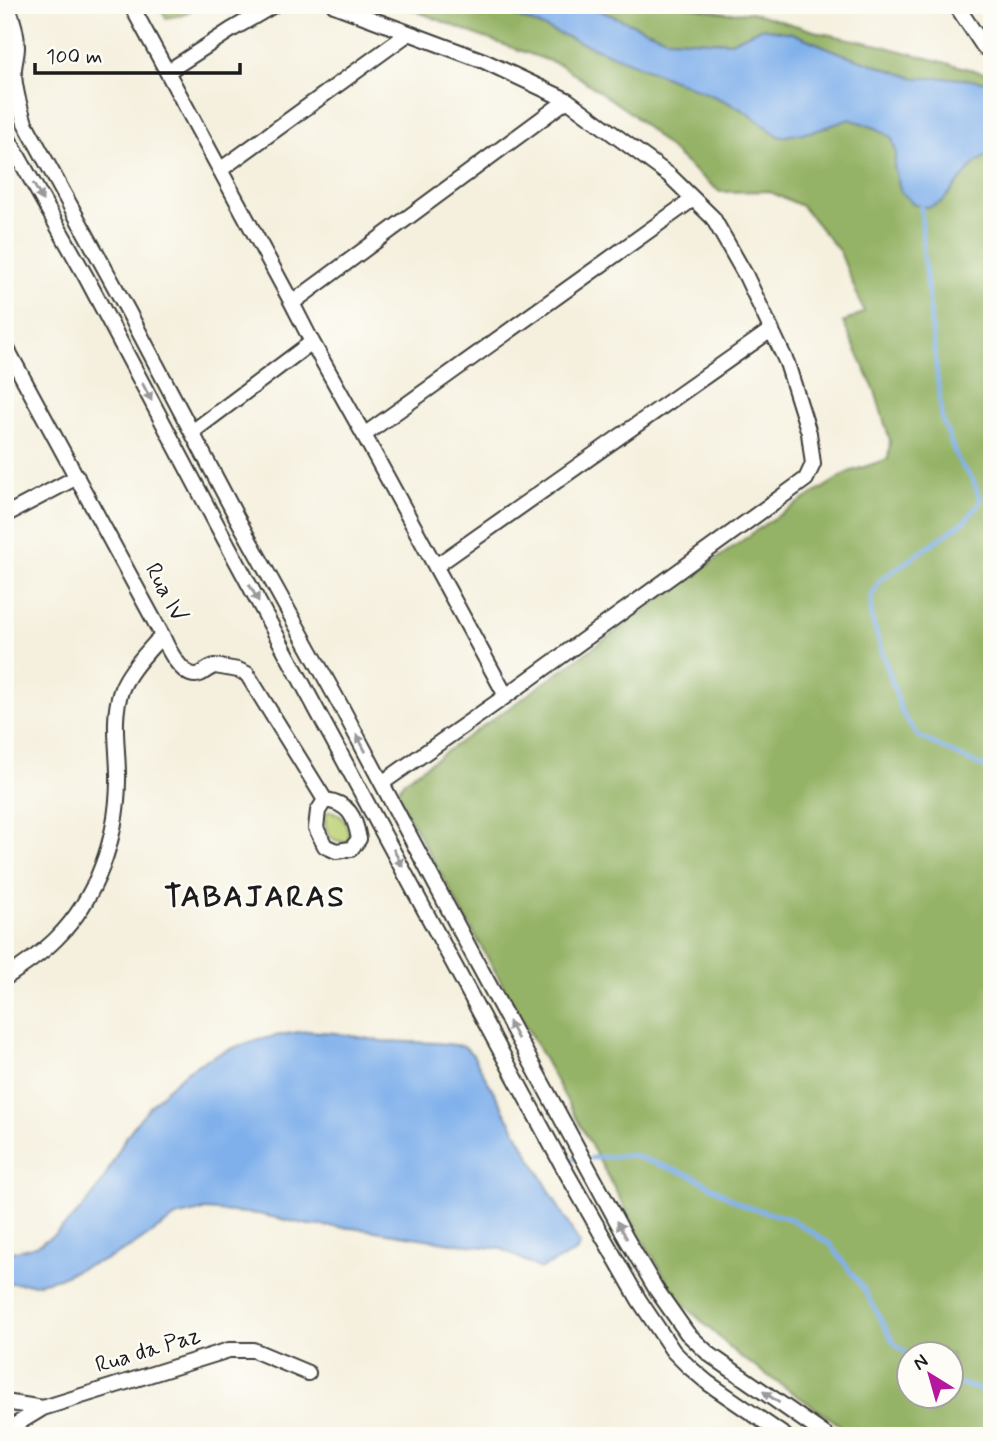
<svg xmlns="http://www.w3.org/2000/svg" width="997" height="1441" viewBox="0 0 997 1441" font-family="Mynerve,sans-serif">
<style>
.green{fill:#bcd175;stroke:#6c7648;stroke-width:2}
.forest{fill:#95b366;stroke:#586841;stroke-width:2;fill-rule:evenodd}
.water{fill:#80b0eb;stroke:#4e6684;stroke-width:2}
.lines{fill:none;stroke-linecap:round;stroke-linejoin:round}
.stream{stroke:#80b0eb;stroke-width:4.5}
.street-casing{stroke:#3d3c39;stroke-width:18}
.street{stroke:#fff;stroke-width:14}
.oneway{fill:#999}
.labels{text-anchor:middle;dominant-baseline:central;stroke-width:5;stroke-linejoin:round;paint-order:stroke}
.street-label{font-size:23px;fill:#1c1c1c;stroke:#fdfcf7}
.district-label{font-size:30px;font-weight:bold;letter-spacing:2px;fill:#1c1c1c;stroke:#fdfcf7}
</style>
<rect width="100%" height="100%" fill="#fdfcf7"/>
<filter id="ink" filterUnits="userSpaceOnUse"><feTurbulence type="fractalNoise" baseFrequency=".0143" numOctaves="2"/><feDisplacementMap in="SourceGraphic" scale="14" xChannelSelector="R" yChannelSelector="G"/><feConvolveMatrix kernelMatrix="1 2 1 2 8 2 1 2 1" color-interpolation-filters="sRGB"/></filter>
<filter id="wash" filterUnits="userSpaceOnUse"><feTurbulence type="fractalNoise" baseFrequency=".00686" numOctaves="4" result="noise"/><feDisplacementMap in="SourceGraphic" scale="28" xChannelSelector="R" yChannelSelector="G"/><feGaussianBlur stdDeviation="1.57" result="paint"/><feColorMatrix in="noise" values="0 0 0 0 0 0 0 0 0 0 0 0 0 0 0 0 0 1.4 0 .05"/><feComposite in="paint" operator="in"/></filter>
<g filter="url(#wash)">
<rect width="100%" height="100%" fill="#f5f0de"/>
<!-- green -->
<path class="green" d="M330,811C345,815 348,826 349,840L346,842C329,842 323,830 326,814Z"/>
<!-- forest -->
<path class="forest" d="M159,5H199L183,15L166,18Z
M401,5H451L462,8L506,12L723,100L743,110L780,137L815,131L850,119L876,128L892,137L896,153L894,167L942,202L974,164L992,152V1436H856L738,1355L678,1299L639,1234L546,1062L396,794L404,781L523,698L768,522L849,472L888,459L890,441L875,391L843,322L864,312L840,252L802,206L768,191L720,192L691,168L632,114L561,65L482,37ZM909,1354H951V1396H909Z
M586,5H680L727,13L751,12L821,33L879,45L992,75V83L952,78H914L843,54L792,33L761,28L731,42L668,39Z"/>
<!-- water -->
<path class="water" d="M451,5H586L668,39L731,42L761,28L792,33L843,54L914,78H952L988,82L992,83V152L974,164L942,202L929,207L921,206L914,204L901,192L894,167L896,153L892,138L876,128L850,119L815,131L780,137L743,110L723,100L506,12L462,8Z
M308,1031L335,1033L382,1041L437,1043L464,1046L473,1055L580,1245L576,1252L540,1269L502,1249L451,1243L362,1229L309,1225L258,1214L205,1210L176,1217L131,1247L108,1259L83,1267L59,1278L35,1284L9,1283L5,1280V1253C17,1251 31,1249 41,1243C63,1231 89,1203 102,1182C110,1168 117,1153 125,1139C137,1120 161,1093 179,1078C212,1050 266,1035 308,1031Z"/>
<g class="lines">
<!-- stream -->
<path class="stream" d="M921,206L923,248L942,419L955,453L961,465L973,480L981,501L965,521L879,581L871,598V617L902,713L918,736L976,764L992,769
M591,1158L631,1155L693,1176L744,1206L791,1219L830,1244L865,1291L894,1343L909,1355
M568,1159H575
M951,1381L992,1393
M988,1436L992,1430"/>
</g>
</g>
<g filter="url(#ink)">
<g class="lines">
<!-- street casing -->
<g class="street-casing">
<path id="street" d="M7,5C13,19 17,32 17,47C17,57 13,66 14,75C15,91 20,108 25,123L128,311L237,518L343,710L473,955L626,1238L656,1289L687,1333L709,1354L827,1436
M131,5L292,303L312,342L364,435L506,696
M334,5L484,61L567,100L669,175L713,218L746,276L787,363L809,433L813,464L806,479L506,696L382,783
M956,5L984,47L992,50
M167,72L231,30L274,5
M5,133L86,277L217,525L561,1163L639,1300L673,1351L688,1366L708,1383L785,1436
M220,170L409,33
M292,303L567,100
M5,345L162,635C167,647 183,681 200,674C205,672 209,667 215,666L238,670L247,674L325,800
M192,432L312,342
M364,435L693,199
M5,515L77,477
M436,566L771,330
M325,800C349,803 355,817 359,839L351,849L336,851L325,846L316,828L318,811Z
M5,978C23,966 41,954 56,939C97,898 117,839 118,782C119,753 111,720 121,691C128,671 148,652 162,635
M5,1402L43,1408
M5,1428L15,1425L43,1408L229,1350H253L308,1373"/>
</g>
<!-- street -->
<use href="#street" class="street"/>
</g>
<!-- one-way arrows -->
<defs><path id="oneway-solid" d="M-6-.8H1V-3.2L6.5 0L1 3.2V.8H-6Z" transform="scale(1.75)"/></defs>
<g class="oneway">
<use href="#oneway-solid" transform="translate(38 192) rotate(61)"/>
<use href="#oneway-solid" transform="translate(147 392) rotate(62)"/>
<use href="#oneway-solid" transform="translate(254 593) rotate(61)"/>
<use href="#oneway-solid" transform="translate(361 743) rotate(-118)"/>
<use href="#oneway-solid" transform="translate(398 858) rotate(62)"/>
<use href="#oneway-solid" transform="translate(513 1030) rotate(-118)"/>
<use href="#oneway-solid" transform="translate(622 1230) rotate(-119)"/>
<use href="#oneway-solid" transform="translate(771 1397) rotate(-145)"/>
</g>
</g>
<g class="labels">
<!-- street labels -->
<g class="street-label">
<text transform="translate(165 593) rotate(62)">Rua IV</text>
<text transform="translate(148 1351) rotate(-17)">Rua da Paz</text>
</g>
<!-- district labels -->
<g class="district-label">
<text x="255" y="897">TABAJARAS</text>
</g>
</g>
<!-- margin -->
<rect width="997" height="1441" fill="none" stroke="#fdfcf7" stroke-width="28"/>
<!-- north arrow -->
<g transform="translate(930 1375) rotate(323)"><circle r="33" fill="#fdfcf7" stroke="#a3a29f" stroke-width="2"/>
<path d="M0-5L12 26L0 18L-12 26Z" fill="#b5179e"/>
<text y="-10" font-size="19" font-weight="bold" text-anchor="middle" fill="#1c1c1c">N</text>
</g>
<!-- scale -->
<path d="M35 63v10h205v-10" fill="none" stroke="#1c1c1c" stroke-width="3.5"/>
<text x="46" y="63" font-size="21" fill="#1c1c1c" stroke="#fdfcf7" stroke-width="5" paint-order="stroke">100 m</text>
</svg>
